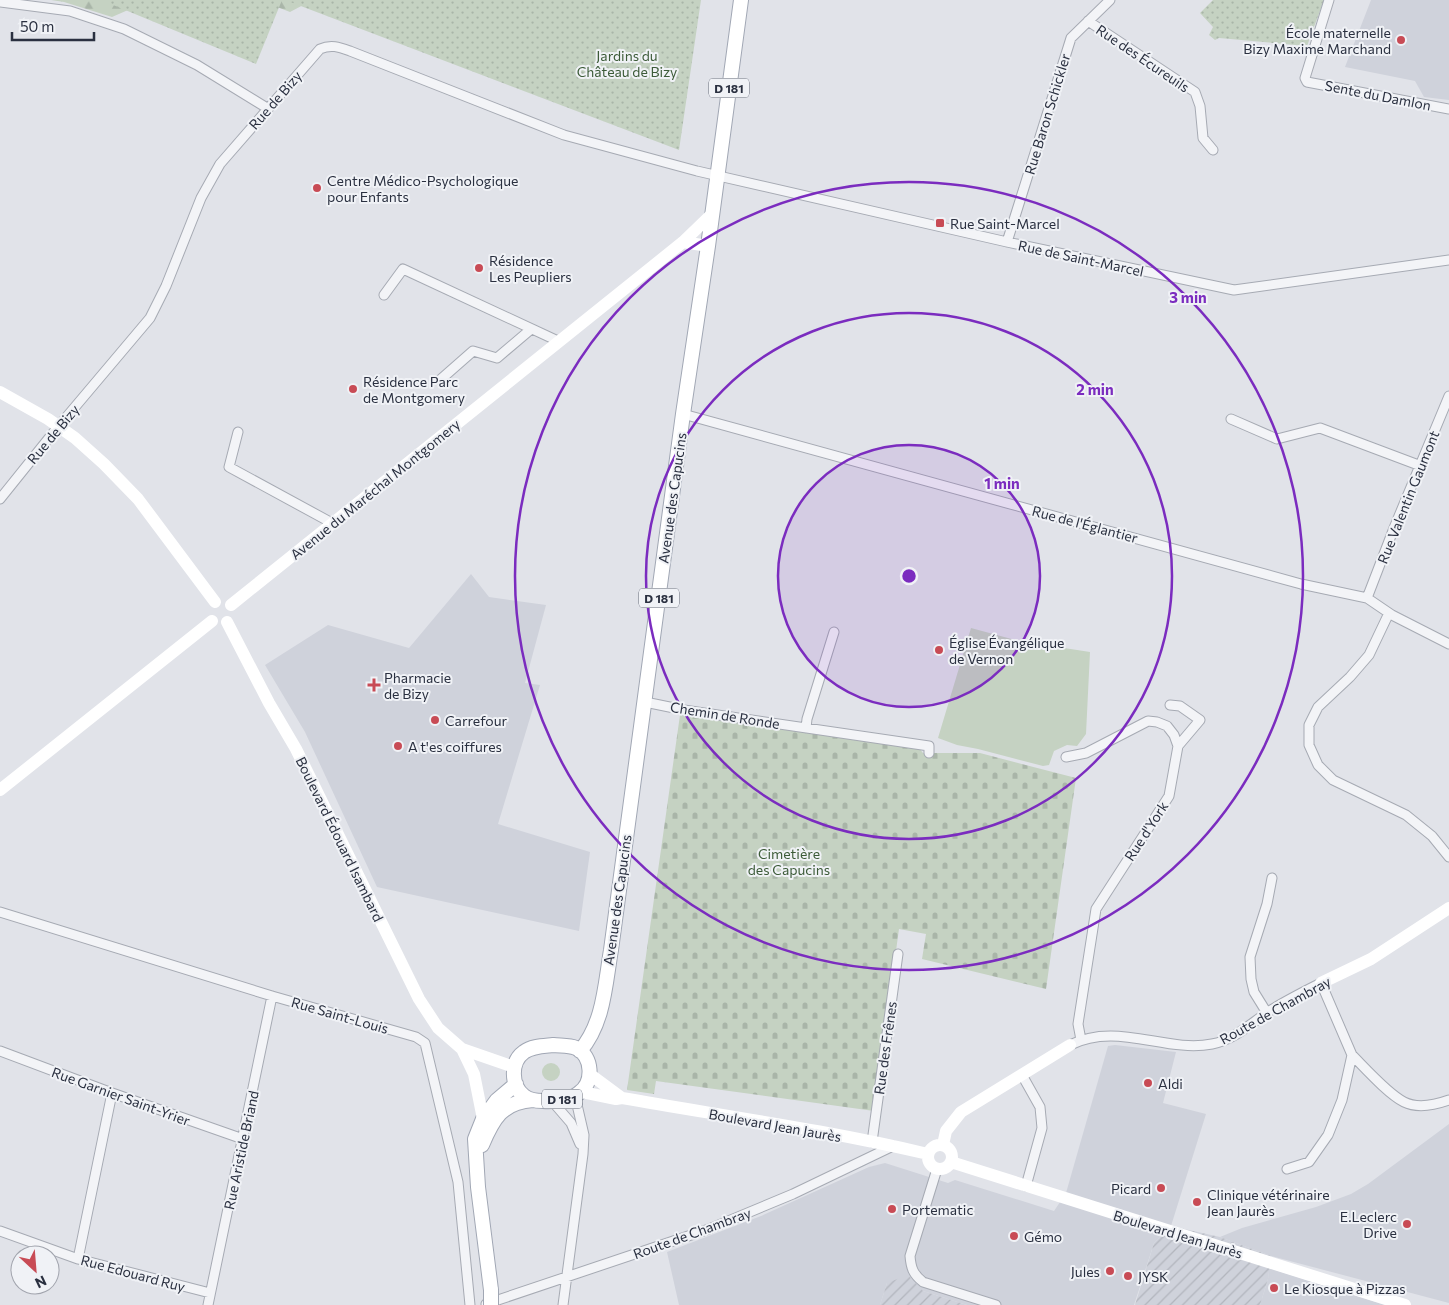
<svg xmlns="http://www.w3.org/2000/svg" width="1449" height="1305" viewBox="0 0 1449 1305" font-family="Commissioner,sans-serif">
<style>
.built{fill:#cfd2db}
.industrial{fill:url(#industrial-furrows)}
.grass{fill:#c5d2c2}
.forest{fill:url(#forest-firs)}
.cemetery{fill:url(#cemetery-stones)}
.park{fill:url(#park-dots)}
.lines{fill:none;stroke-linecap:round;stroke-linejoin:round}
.street-casing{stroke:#a6aab3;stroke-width:11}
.primary-casing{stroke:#a1a7b4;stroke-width:16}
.street{stroke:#f3f4f7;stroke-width:9}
.secondary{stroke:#fff;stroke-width:12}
.primary{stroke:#fff;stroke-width:14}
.primary-bridge-casing{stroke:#a1a7b4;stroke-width:16;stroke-linecap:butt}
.primary-bridge{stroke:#fff;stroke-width:14}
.ring{fill:none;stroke:#7b2cbf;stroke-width:2.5}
.poi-dot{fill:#c84b55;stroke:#f0f2f6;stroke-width:2}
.labels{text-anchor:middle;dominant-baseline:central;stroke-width:4;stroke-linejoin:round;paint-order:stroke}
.shield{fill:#f0f2f6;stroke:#656a77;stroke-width:1}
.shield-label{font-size:12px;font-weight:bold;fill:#2a3040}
.poi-label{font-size:14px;fill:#2a3040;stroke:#f0f2f6;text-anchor:start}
.park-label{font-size:14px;fill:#3c5b38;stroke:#f0f2f6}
.street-label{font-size:14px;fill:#2a3040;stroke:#f0f2f6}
.centre{fill:#7b2cbf;stroke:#f0f2f6;stroke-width:2.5}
.ring-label{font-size:15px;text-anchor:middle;font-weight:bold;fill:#7b2cbf;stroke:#f0f2f6;stroke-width:4;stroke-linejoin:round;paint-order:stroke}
</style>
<defs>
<pattern id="industrial-furrows" width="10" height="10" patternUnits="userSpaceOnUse" patternTransform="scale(1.25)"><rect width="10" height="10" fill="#cfd2db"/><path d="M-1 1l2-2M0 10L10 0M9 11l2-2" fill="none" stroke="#b2b5bd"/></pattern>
<pattern id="forest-firs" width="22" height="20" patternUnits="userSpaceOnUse" patternTransform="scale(1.25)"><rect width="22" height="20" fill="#c5d2c2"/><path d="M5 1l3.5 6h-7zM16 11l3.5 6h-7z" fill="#a9b5a8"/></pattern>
<pattern id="cemetery-stones" width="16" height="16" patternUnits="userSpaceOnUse" patternTransform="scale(1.25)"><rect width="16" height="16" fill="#c5d2c2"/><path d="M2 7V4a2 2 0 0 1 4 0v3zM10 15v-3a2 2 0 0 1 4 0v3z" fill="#a9b5a8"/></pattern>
<pattern id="park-dots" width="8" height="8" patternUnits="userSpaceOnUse" patternTransform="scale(1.25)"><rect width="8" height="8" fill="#c5d2c2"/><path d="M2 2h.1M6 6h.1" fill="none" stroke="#a9b5a8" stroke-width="1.8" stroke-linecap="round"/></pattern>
</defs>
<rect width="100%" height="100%" fill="#e1e3e9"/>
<!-- built -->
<path class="built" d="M1371,0H1449V100L1424,97L1415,81L1345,67Z
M471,574L489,597L546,605L525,683L540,685L498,824L590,852L579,931L377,887L305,732L265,665L328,625L409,648Z
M1115,1045L1176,1052L1163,1103L1206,1114L1171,1226L1154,1243L1134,1305H967L923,1291L887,1283L880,1305H679L667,1252L761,1216L869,1167L885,1163L948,1183L955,1180L1054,1211L1066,1193L1108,1046Z
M1449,1124V1303L1271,1256L1220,1237L1242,1228L1316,1207L1351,1194L1368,1184Z
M1269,1268L1385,1305H1260L1268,1279Z"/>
<!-- industrial -->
<path class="industrial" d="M1171,1226L1220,1237L1271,1256L1268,1279L1260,1305H1135L1154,1243Z
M908,1275L923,1291L967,1305H880L887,1283Z"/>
<!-- grass -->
<path class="grass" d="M971,628L1019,641L1090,652L1086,734L1077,746L1067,745L1054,751L1049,765L1043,766L978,749L957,745L938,738Z
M542 1072a9 9 0 1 1 18 0a9 9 0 1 1-18 0Z"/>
<!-- forest -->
<path class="forest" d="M51,0H307V3L290,12L272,5L135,7L112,17L64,2Z"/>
<!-- cemetery -->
<path class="cemetery" d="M680,715L914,747L919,748L923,753H980L1076,778L1046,989L922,959L926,934L899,929L874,1111L656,1081L654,1094L627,1090Z"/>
<!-- park -->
<path class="park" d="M101,0H282L256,64Z
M285,0H701L679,150Z
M1213,0H1324L1307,46L1219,38L1215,40L1209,35L1213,27L1200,13Z"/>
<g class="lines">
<!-- street casing -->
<g class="street-casing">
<path id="street" d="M1329,0L1305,78L1307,82L1449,109
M0,2L70,11L124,29L197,65L267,108
M1088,21L1195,92L1200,106L1203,138L1213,150
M1007,242L1071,38L1110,0
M384,295L403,269L558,341
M440,380L473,351L497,358L530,330
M683,414L1301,584L1367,598L1392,615L1449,644
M1231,419L1277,439L1320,428L1421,466
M238,432L229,467L332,523
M0,499L53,433L150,318L166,286L201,198L220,164L320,49C331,44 339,47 350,51L564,135L697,171L1007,242L1234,290L1449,260
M1367,598L1394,528L1449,396
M1389,613L1369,655L1350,677L1318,707L1309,725V745L1318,765L1333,780L1406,815L1432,836L1449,857
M645,702L684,710L929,746V753
M1170,705L1180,706L1200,720L1178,746
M806,728L807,719L834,632
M1066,757L1086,753L1148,721L1157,722L1167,726L1174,735L1178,746L1169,796L1096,909L1078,1024L1081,1040
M0,912L272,996L416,1037L425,1043L458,1182L470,1305
M1267,1013L1254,992L1251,979L1250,957L1267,904L1272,878
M1070,1045C1117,1021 1165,1053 1212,1044C1234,1040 1250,1024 1268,1012C1285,1001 1303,992 1321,983L1352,1055L1342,1100L1328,1135L1309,1162L1287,1169
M0,1051L112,1093L243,1139
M1352,1055C1365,1068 1388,1094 1404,1102C1418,1109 1435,1105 1449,1100
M1022,1075L1040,1107L1042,1128L1026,1186
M552,1101L571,1123L580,1144
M872,1142L898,954
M937,1169L910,1256C911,1268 913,1274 923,1282L996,1305
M0,1231L78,1259L210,1293
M78,1259L112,1093
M486,1304L709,1229L793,1194L893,1146
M208,1305L272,996
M563,1305L583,1154L584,1135L575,1096"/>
</g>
<!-- primary casing -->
<g class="primary-casing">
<path id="primary" d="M553,1045C560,1046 569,1045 576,1048C593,1056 594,1083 579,1093C571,1100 553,1102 543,1101C537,1101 529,1100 524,1096C511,1086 510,1062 524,1052C532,1046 544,1046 553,1045Z
M580,1051C604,1023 605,985 611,950L683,414L708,246L741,0
M482,1145C493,1119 502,1102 533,1100
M491,1290L478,1187L475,1139L483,1119L497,1100L516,1084"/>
</g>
<!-- street -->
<use href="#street" class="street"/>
<!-- secondary -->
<path class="secondary" d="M683,242L708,246
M0,392L48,419L75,438L104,464L138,499L215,602
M231,605L683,242L712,214
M227,622L269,703L296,749L419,999L438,1028L462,1049L514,1067
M0,790L212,621
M1321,983L1371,959L1449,908
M462,1049L474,1074L483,1119
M591,1075L622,1098
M582,1092L616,1099L622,1098C724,1116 827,1130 928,1154
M928 1157a12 12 0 1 1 24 0a12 12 0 1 1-24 0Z
M943,1145L946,1131L961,1112L1070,1045
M951,1162L1405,1305"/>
<!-- primary -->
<use href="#primary" class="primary"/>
<!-- primary-bridge casing -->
<g class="primary-bridge-casing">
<path id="primary-bridge" d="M491,1290V1305"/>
</g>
<!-- primary-bridge -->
<use href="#primary-bridge" class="primary-bridge"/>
</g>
<!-- distance rings -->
<circle cx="909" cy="576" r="131" fill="#7b2cbf" fill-opacity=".12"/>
<g class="ring">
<circle cx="909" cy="576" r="131"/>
<circle cx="909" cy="576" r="263"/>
<circle cx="909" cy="576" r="394"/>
</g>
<!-- markers -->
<g class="poi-dot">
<circle cx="1401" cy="40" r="5"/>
<circle cx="317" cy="188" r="5"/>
<rect x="935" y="218" width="10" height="10" rx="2.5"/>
<circle cx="479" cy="268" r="5"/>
<circle cx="353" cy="389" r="5"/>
<circle cx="939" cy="650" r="5"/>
<path d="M371.5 677.5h5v5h5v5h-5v5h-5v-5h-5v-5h5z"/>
<circle cx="435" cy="720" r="5"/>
<circle cx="398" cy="746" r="5"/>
<circle cx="1148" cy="1083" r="5"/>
<circle cx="1161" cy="1188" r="5"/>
<circle cx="1197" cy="1202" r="5"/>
<circle cx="892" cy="1209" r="5"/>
<circle cx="1407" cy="1224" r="5"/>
<circle cx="1014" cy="1236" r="5"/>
<circle cx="1110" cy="1271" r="5"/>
<circle cx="1128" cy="1276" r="5"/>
<circle cx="1274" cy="1288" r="5"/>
</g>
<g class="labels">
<!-- shield labels -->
<g class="shield">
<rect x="709" y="78.5" width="40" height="19" rx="4"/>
<rect x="639" y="588.5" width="40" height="19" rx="4"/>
<rect x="542" y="1089.5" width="40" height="19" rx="4"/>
</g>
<g class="shield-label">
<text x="729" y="88">D 181</text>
<text x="659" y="598">D 181</text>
<text x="562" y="1099">D 181</text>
</g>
<!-- poi labels -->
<g class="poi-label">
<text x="1391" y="32" text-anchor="end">École maternelle<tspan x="1391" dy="16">Bizy Maxime Marchand</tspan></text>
<text x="327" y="180">Centre Médico-Psychologique<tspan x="327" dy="16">pour Enfants</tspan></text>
<text x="950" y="223">Rue Saint-Marcel</text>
<text x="489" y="260">Résidence<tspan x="489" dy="16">Les Peupliers</tspan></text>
<text x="363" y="381">Résidence Parc<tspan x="363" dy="16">de Montgomery</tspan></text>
<text x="949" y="642">Église Évangélique<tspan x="949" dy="16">de Vernon</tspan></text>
<text x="384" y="677">Pharmacie<tspan x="384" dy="16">de Bizy</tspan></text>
<text x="445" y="720">Carrefour</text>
<text x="408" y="746">A t'es coiffures</text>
<text x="1158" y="1083">Aldi</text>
<text x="1151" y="1188" text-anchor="end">Picard</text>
<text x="1207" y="1194">Clinique vétérinaire<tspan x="1207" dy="16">Jean Jaurès</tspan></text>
<text x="902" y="1209">Portematic</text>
<text x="1397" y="1216" text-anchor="end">E.Leclerc<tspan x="1397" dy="16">Drive</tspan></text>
<text x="1024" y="1236">Gémo</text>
<text x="1100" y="1271" text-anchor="end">Jules</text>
<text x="1138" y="1276">JYSK</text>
<text x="1284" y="1288">Le Kiosque à Pizzas</text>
</g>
<!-- park labels -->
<g class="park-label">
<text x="627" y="55">Jardins du<tspan x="627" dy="16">Château de Bizy</tspan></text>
<text x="789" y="853">Cimetière<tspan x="789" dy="16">des Capucins</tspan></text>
</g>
<!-- street labels -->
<g class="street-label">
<text transform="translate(1143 58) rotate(34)">Rue des Écureuils</text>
<text transform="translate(1378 95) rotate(11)">Sente du Damlon</text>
<text transform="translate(275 100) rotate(-49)">Rue de Bizy</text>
<text transform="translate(1047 114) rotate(-73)">Rue Baron Schickler</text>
<text transform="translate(1081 258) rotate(12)">Rue de Saint-Marcel</text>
<text transform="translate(53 434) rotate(-50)">Rue de Bizy</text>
<text transform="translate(375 489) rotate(-39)">Avenue du Maréchal Montgomery</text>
<text transform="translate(1408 497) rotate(-68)">Rue Valentin Gaumont</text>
<text transform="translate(672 498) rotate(-82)">Avenue des Capucins</text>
<text transform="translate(1085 524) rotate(15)">Rue de l'Églantier</text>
<text transform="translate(725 715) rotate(9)">Chemin de Ronde</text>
<text transform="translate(1146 831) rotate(-57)">Rue d'York</text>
<text transform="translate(340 839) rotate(64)">Boulevard Édouard Isambard</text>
<text transform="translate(617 900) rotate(-82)">Avenue des Capucins</text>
<text transform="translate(1275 1010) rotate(-29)">Route de Chambray</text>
<text transform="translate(340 1015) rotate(16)">Rue Saint-Louis</text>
<text transform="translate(885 1048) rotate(-82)">Rue des Frênes</text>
<text transform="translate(121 1096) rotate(20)">Rue Garnier Saint-Yrier</text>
<text transform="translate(775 1125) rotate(10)">Boulevard Jean Jaurès</text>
<text transform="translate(241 1150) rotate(-78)">Rue Aristide Briand</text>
<text transform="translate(692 1233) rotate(-20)">Route de Chambray</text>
<text transform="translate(1178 1234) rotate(17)">Boulevard Jean Jaurès</text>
<text transform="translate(133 1273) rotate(15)">Rue Edouard Ruy</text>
</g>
</g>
<circle cx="909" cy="576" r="8" class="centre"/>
<g class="ring-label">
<text x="1188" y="303">3 min</text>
<text x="1095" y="395">2 min</text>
<text x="1002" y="489">1 min</text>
</g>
<!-- north arrow -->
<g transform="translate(35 1270) rotate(154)"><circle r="24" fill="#f0f2f6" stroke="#a1a4ad"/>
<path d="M0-4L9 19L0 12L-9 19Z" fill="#c84b55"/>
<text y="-8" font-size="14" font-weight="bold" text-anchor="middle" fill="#2a3040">N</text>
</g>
<!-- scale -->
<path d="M12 32v8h82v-8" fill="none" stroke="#2a3040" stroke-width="2.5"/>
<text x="20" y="32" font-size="15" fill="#2a3040" stroke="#f0f2f6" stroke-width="4" paint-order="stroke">50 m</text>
</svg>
